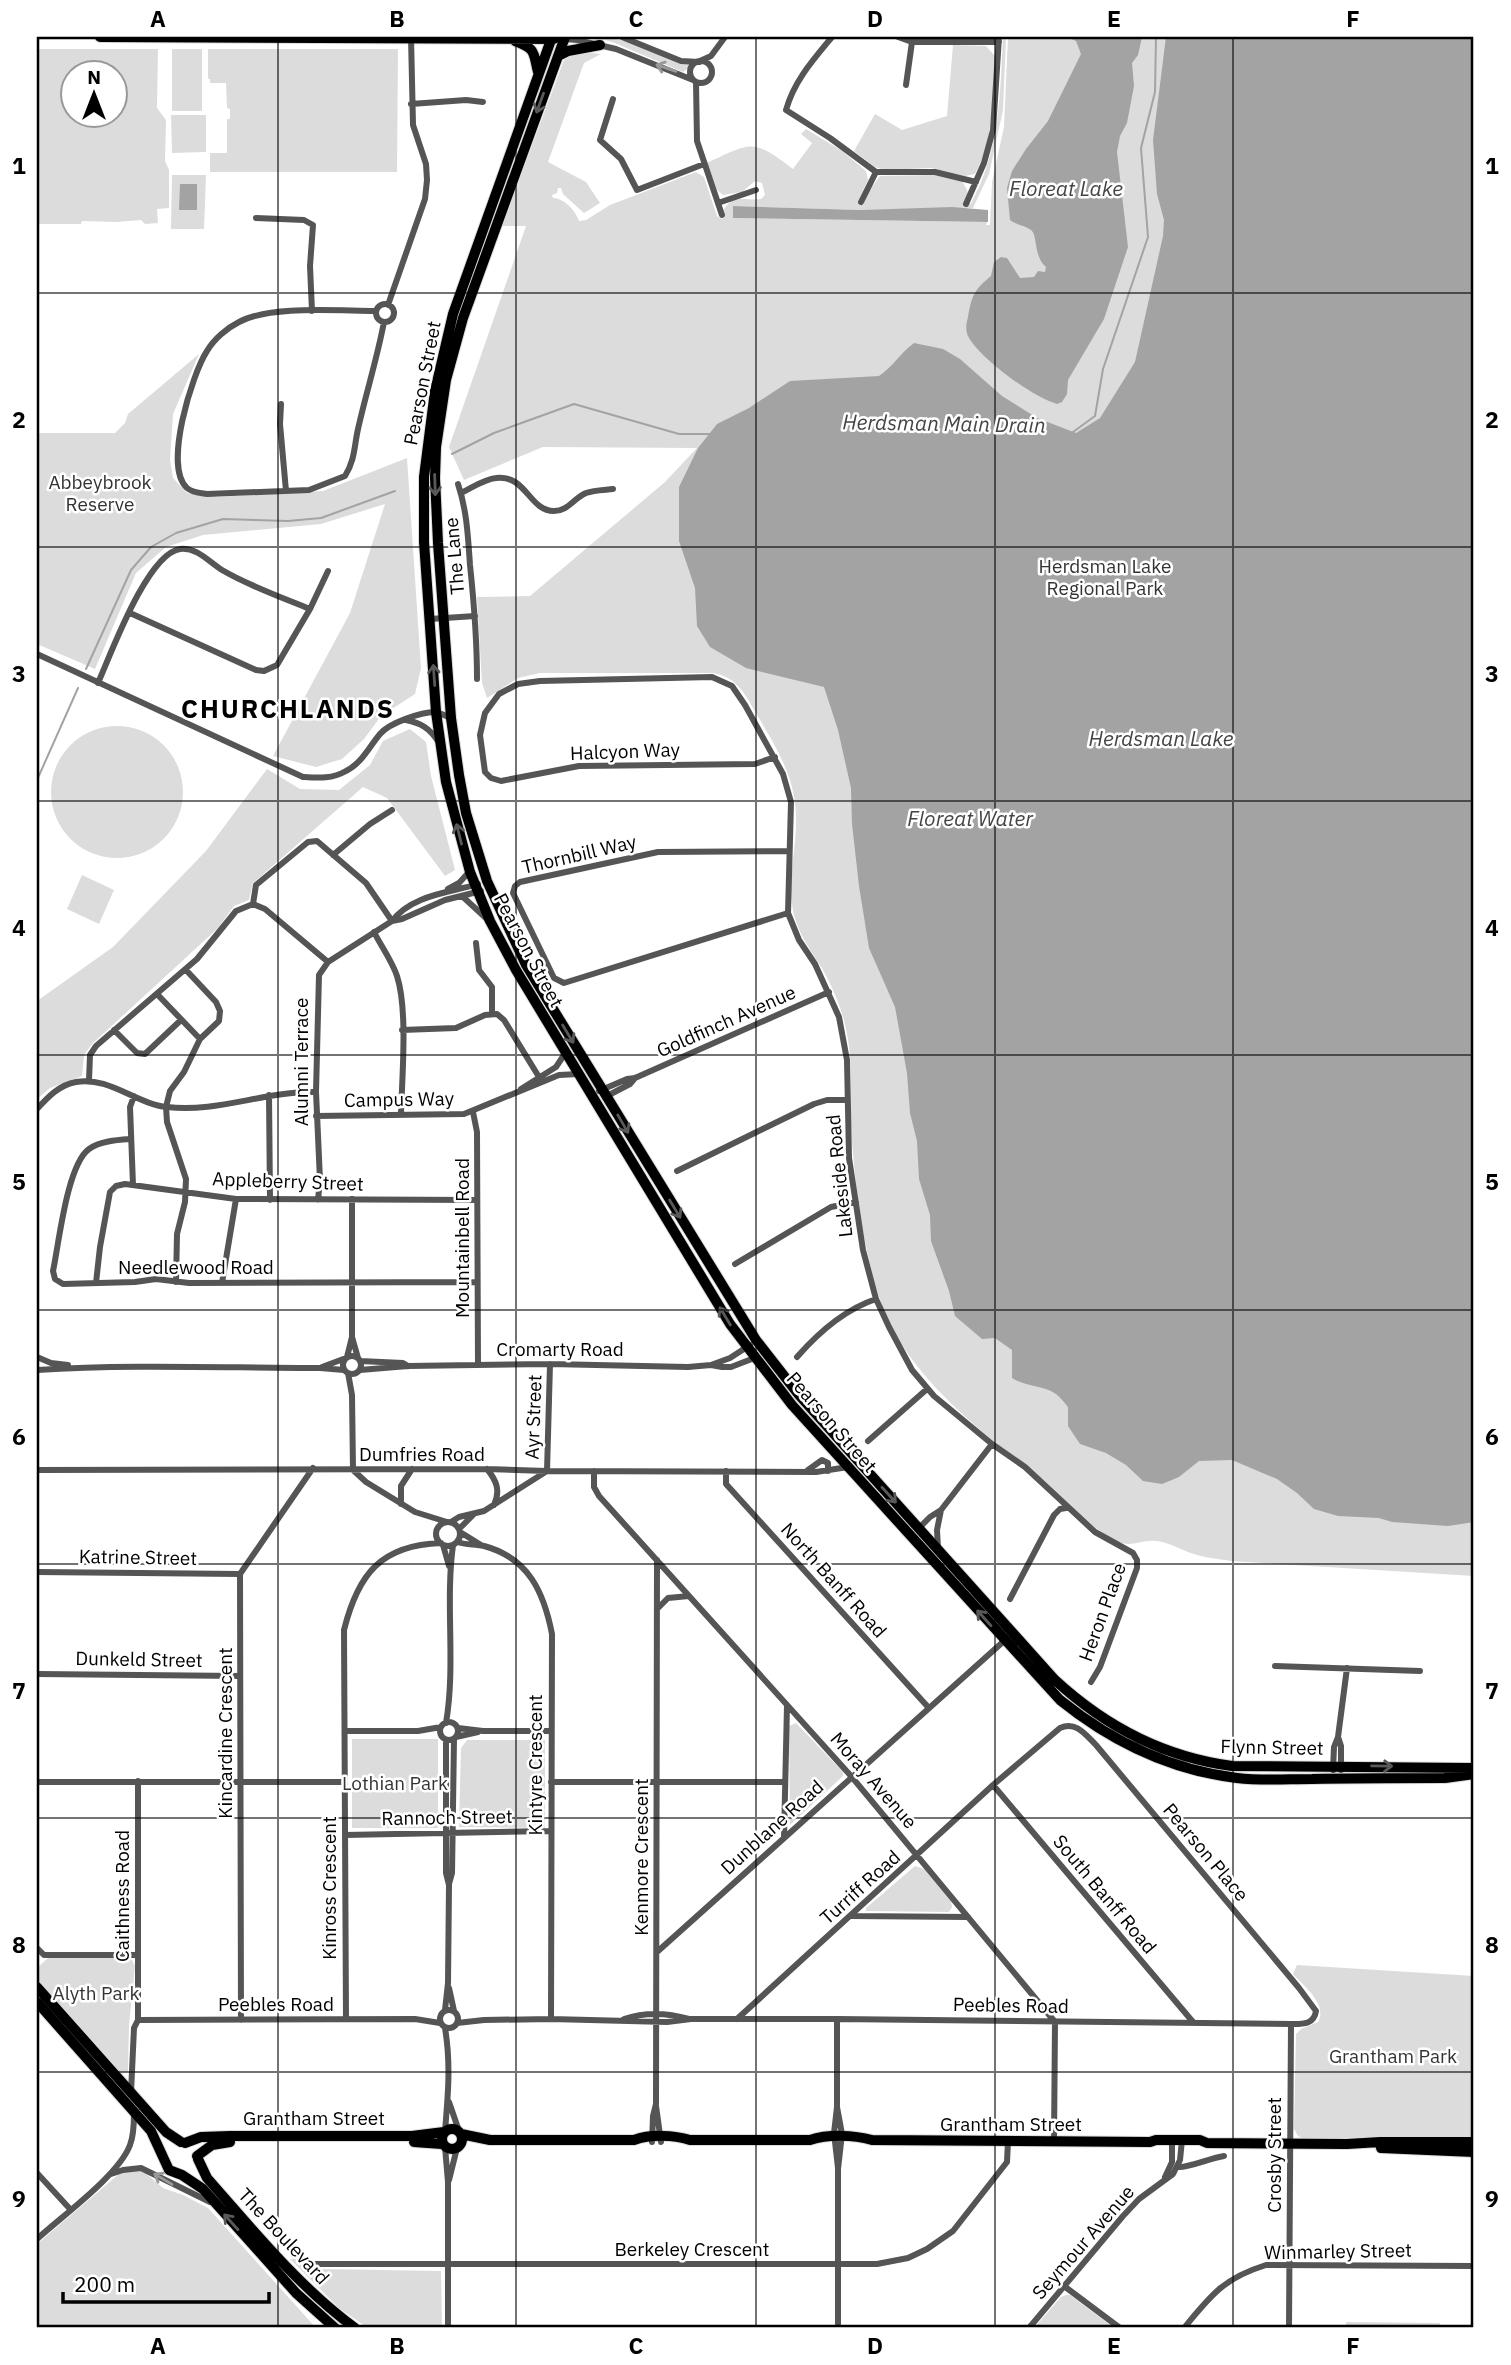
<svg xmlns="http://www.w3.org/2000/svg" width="1511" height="2365" viewBox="0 0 1511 2365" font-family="'IBM Plex Sans',sans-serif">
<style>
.green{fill:#dcdcdc;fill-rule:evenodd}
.water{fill:#a3a3a3}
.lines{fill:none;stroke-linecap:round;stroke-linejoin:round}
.stream{stroke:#a3a3a3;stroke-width:2}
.primary-casing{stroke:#dbdbdb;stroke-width:12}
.street{stroke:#555;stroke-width:6}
.primary{stroke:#000;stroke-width:10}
.oneway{stroke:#999}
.oneway2{stroke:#595959}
.grid{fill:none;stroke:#000;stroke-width:2;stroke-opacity:0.55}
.labels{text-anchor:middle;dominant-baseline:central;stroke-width:5;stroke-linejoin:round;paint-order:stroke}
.street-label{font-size:19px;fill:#000;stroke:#fff}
.park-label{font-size:19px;fill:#333;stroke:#fff}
.water-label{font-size:21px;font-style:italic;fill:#444;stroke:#fff}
.district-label{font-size:26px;font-weight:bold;letter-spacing:2px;fill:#000;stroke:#fff}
.neatline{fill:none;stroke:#000;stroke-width:2.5}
.grid-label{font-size:23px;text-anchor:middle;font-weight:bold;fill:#000}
</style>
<rect width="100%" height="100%" fill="#fff"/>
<!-- green -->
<path class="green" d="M595,37C628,37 660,53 690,64V67L683,72L615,43Z
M1003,37H1006L1003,110L989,174L973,208L860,210L734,206L733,218L987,222L986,225H990L992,182L1004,127L1008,37H1474V1576L1231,1561C1220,1559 1208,1558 1197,1555C1181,1551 1166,1539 1149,1541C1135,1542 1130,1547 1116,1541C1088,1526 1064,1500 1040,1480C978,1427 904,1376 878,1294C862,1242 854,1179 851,1125C850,1094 853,1064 847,1034C843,1011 834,990 823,970C812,952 799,935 794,915C786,883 797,850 796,818C796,778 776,747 756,713C745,694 736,676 712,673H540L518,678L487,698L482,683L477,597L530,596L665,482L697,448L543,447L464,480L449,447L526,226H502L564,60C575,51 588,52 601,54L584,63L548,162L586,182L600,203L584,213L563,194L561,188H558L557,193L552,195L553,198C564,198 576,211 579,221L586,220L610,205L696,172L704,177L717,216L722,219L725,216L724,209C734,194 747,201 761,199L765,195L762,183L755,181L742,192L723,195L717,190L707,163C752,142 752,138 793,169L812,143L801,134L806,129L842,151L866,171L868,180L858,201L860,203L880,176L937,175L962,181L967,190L970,205C1000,152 1000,95 1003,37Z
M953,45L986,46L995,56C992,94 995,140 975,174L965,176L931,168L885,170L875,167L854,151L875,114L902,130L947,116Z
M37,49H158L157,108L166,120L165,161L169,170V208L157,209L158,223L145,224L141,220L116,222L82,221L81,224H37ZM74,74H116V116H74Z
M172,49H202V111H172Z
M208,49H398L397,172H210V153H227V119H230V109L227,108L226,83H210V79H208Z
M171,115H206V152L172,153Z
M172,175H206L204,229H171Z
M199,354L173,414L170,460L173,478L187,493L218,497L323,491L407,458L421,668L415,694L381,716L364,739L342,759L316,767L273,756L350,613L385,504L321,524L203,535L166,547L136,573L95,669L37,644V433H115L125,423L128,414Z
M51 792a66 66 0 1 1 132 0a66 66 0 1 1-132 0Z
M410,729L426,742L431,776L455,870L445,876L387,798L363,787L253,883L249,900L234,906L218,928L92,1044L84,1055L82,1076L50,1088L37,1099V1001L113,947L206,851L267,769L300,789L339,790L370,765L383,741Z
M82,875L114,890L99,924L67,909Z
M796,1723L843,1772V1776L790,1825L789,1726Z
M352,1739H438V1828H352Z
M467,1740H545V1828L459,1827L461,1748Z
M915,1866L924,1869L951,1901L952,1907L949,1912L866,1911V1908Z
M48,1958H126L132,1960L135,1966L129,2025L128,2072L119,2073L39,1984L37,1968Z
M1297,1965L1474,1976V2138L1304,2139L1298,2136L1294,2129L1296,2034L1301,2029L1318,2022C1328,2005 1304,1986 1293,1974Z
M132,2170L143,2171L163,2188L183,2195L208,2208L316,2328H37V2244L119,2174Z
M305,2257L308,2260V2267L316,2271L321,2269L441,2271L442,2328H368L339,2308L290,2259Z
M1066,2295H1070L1114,2328H1034L1061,2297Z
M1346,2322L1440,2323V2328H1346Z"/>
<!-- water -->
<path class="water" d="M1067,37H1142L1138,55L1132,63L1134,86L1127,123L1120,136L1117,152L1128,247L1104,319L1068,380L1067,394L1062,402L1057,404C1033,397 982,360 969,338C965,331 966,324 968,317C972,295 974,290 991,276L994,262L1001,257L1007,258L1020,278L1034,277L1038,271L1045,272L1046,267C1033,256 1038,235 1031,230C1025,225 1016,225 1010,220L1007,188L1012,171L1026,149L1048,121L1081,54L1076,41Z
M1166,37H1474V1522L1448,1526L1392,1522L1379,1518L1338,1516L1314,1509L1297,1493L1277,1479L1232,1460L1199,1461L1179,1477L1162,1484L1143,1481L1126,1465L1106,1453L1080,1444L1068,1426V1407C1065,1403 1060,1397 1056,1394C1043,1385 1026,1387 1012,1378V1350L995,1338L982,1339L955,1316L949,1291L931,1241L930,1215L919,1179L917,1141L910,1113L907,1073L895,1007L869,948L859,886L852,824L851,788L838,730L824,687L746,668L710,647L697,626L695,588L679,541V487L698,448L717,424L749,408L790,381L879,376C893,367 901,352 914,343L943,349L960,359L1002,396L1037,418L1076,433L1100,418L1135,362L1163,236L1164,220L1157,194L1153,140Z
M180,184H197V210H179Z
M733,206L860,210L952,207L988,210V222L733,218Z"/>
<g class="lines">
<!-- stream -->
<path class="stream" d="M1073,432L1095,416L1103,369L1148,237L1141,148L1155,92L1156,37
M452,454L494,433L574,404L679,434H710
M86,669L131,570L151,547L176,533L223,519L288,521L321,518L395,491
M37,780L78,688"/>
<!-- primary casing -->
<g class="primary-casing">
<path id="primary" d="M100,37L554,39
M552,37L453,314L435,391L424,477V542L436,712L446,782L470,872L490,921L516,970L730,1324L792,1405L1060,1700C1111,1741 1170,1770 1237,1778C1262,1781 1287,1779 1312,1779C1356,1778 1400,1778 1445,1778L1474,1774
M565,37L463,318L446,380L436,447L435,478L438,543L451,718L459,775L466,813L487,881L526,965L756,1340L799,1395L1055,1680C1106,1727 1163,1757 1232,1766L1471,1768
M515,41C537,49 533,53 538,72
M558,56L568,51L600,45
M37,1987L166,2132L181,2142
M37,2002L151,2131L169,2170L182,2175L203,2189L296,2293L335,2328
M442 2139a10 10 0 1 1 20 0a10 10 0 1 1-20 0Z
M461,2134L490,2140H634C650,2134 674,2135 690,2140H810C828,2134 854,2135 872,2140L1150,2142L1156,2140H1200L1207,2143L1347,2144L1380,2142H1474
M414,2142L442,2144
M185,2143L201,2137L230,2136H412L444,2132
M1381,2148L1474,2152
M197,2156L212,2145L230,2142
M198,2159L207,2178C253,2230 299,2287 355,2328"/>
</g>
<!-- street -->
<path class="street" d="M622,37L681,61L699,62
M832,37C813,60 794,81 786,110L830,138L876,172H935L976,182
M898,37L912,42H999
M564,39L577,40L616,49L693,80
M700,61L711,56L725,37
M690 72a11 11 0 1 1 22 0a11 11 0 1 1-22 0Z
M696,82L697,141L722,215
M906,85L912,42
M613,99L600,140L621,159L637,190L704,164
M411,104L466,100L483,102
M861,202L876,172
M718,203L756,190
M966,204L984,163L993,130L999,37
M256,218L304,220L313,225L310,266L312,311
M376 313a9 9 0 1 1 18 0a9 9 0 1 1-18 0Z
M388,305L425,199L427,180L426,164L413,125L411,37
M376,311C338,311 271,305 239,322C227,328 214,339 207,351C192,374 163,467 187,488C193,493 200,493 207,494L309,490L345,476C355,460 354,447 358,429C366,393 377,359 384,322
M281,404L280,424L286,491
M458,484C467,511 468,537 470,565C474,603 477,640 477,679
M461,493C472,488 484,479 496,478C526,474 529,511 554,511C568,511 574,498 586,493C594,490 604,490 613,489
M130,613L256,670L264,671L277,665L310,609L328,571
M430,619L475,616
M37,654L303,777C319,778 332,779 346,771C362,763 369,747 380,734C389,723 421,712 435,712C440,713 446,716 451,718
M98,683C111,654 147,554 180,549C197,547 209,562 222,570C249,586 281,597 310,609
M406,720C421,723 429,728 438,741
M775,757L755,764L579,766L501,781L491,778L485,772L480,735L485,713L499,694L518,684L540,681L712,677L732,686L745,705L783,774L791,802L788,913L799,940L815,964L839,1017L847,1060L849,1158L863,1250L876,1299L889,1327L912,1370L934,1396L992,1444L1025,1467L1095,1532L1133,1553L1137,1560V1568L1100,1667L1091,1682
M333,855L370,824L392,810
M448,889L459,883L469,872
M462,896L488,920
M253,904L256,885L308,842L317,841L366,883L392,921
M788,913L564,983L554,978L513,893L515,886L520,882L658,852L789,851
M392,921C412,895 448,893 478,884
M374,932C381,946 392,961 397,976C408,1010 402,1077 401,1114
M476,943L479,970L492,987V1014
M157,994L200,1039
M114,1030L137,1053L145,1054L181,1020
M402,1030L456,1028L485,1015L497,1014L504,1020L539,1077
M89,1081L90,1055L96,1046L197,959L236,911L253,904L265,909L328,962
M521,1089L556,1067L566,1052
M599,1091L627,1079L635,1078L829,992
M269,1095L270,1200
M605,1097L630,1084L635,1078
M37,1109C48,1097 59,1085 76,1082C109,1076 136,1104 167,1107C217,1113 265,1091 316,1092
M473,1112L477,1132L478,1365
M316,1116L464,1114L559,1075L579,1074
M131,1139C117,1140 100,1141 89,1149C67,1165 59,1243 53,1271L55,1279L63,1284L135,1282L156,1279L189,1283L477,1282
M677,1171L814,1104L827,1100H846
M133,1185L130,1107L134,1096
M318,1200L320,1180L316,1092L319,975L328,962L392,921L402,919L445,900L481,891
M735,1264L831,1207L856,1202
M176,1282L177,1234L185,1202L186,1179L167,1122L166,1107L170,1091L184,1072L200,1039L219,1021L220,1011L216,1002L186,970
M96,1283L100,1247L110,1192L116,1186L125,1184L236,1199L477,1200
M222,1283L236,1199
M352,1337L358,1358
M343 1365a9 9 0 1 1 18 0a9 9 0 1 1-18 0Z
M37,1357L51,1363L68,1365
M347,1357L352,1337V1199
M797,1357C818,1333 846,1309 876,1299
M360,1361L403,1363L408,1366
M711,1365L730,1358L750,1345
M322,1367L346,1358
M37,1370C131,1364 226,1368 320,1368L344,1370
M360,1370L408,1366L550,1364L688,1367L711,1365L722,1367H731L757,1357
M348,1373L352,1395L353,1470
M868,1441L927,1389
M487,1469C496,1480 501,1490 494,1505
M37,1470L487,1469L547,1471L816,1472L848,1467
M353,1470L366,1482L415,1512L447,1522
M808,1470L822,1460L828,1463V1471
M594,1471V1487L599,1496L851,1776L1055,2022L1054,2142
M726,1471V1484L928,1707
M401,1504V1486L412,1469
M451,1522L459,1517L484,1511L547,1471L550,1364
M436 1534a12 12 0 1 1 24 0a12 12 0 1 1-24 0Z
M459,1529L474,1514
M918,1529L930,1517L941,1510
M460,1532L481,1545
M457,1542C466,1545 475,1544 484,1546C529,1558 544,1593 552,1634L551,2019
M443,1545L449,1566
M938,1548L937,1530L941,1510L992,1444
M37,1572L240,1574
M1010,1599L1054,1515L1060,1509L1066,1508
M658,1608L668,1598L689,1596
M1275,1666L1420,1671
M37,1674L240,1676
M440 1731a9 9 0 1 1 18 0a9 9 0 1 1-18 0Z
M446,1723C456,1664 445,1604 453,1545
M458,1728L483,1731H551
M345,1731H418L441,1727
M456,1737L478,1732
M1338,1737L1341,1746V1770
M1333,1770L1334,1747L1338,1737L1347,1668
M37,1782H344
M551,1782H785
M993,1785L1193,2022
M345,1835L550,1831
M784,1838L787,1705
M449,1884L452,1873L454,1739
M851,1916L968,1917
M37,1948L44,1955H138
M657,1952L1004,1641
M449,1988L454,2011
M440 2019a9 9 0 1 1 18 0a9 9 0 1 1-18 0Z
M445,2010L448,1983L449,1885L446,1873V1740
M346,2019L344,1630C358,1574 381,1545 441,1543
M624,2019C645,2012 668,2013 689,2019
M837,2019V2107L834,2133L838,2168
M138,2020L415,2019L440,2023
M241,2020L240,1574L313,1468
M457,2023L484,2020L551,2019L667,2022L691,2019H837L1291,2024C1302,2024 1314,2025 1316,2011L1299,1988L1096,1745C1085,1734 1076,1721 1060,1728L993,1785L737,2019
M445,2028C451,2063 448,2096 445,2131
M131,2093L134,2028L138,2020V1781
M449,2102L459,2131
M656,2106L661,2142
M837,2107L842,2134L838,2169V2328
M652,2142L653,2116L656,2104L657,1560
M445,2147L448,2182V2328
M1178,2167C1189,2168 1210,2158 1224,2156
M37,2173L70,2209
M111,2174L123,2170L141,2168L210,2202
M1165,2177L1172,2162V2140
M449,2180L457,2148
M37,2239C62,2216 119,2175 130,2145C134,2135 134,2123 134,2113
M314,2264H877L908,2258L927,2249L953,2231L1007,2162L1008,2141
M1064,2286L1120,2328
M1029,2328L1123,2216L1139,2199L1173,2174L1180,2160L1182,2140
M1184,2328C1211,2295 1224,2278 1266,2265L1474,2266
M1289,2328L1291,2024"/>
<!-- primary -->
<use href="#primary" class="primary"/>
</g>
<!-- one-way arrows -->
<defs><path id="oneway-shaft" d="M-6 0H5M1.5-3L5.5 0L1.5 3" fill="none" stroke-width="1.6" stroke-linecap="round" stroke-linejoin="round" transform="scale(1.75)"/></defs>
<g class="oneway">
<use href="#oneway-shaft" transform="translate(666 68) rotate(-161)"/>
<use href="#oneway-shaft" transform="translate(163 2179) rotate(-149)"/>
</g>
<g class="oneway2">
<use href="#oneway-shaft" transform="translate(540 103) rotate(110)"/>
<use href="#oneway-shaft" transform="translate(435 485) rotate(88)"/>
<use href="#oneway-shaft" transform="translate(434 675) rotate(-94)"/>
<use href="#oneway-shaft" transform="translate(459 834) rotate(-104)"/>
<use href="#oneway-shaft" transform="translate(568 1034) rotate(59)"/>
<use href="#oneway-shaft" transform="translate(623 1124) rotate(60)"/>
<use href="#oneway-shaft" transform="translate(675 1209) rotate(59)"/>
<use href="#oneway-shaft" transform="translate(725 1316) rotate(-121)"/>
<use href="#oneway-shaft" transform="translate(889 1495) rotate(48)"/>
<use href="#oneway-shaft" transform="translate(984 1618) rotate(-132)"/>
<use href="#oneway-shaft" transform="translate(1382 1766) rotate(1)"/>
<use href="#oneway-shaft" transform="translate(231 2222) rotate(-132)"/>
</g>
<!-- grid -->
<path class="grid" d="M278,37V2328M516,37V2328M756,37V2328M995,37V2328M1233,37V2328M37,293H1474M37,547H1474M37,801H1474M37,1055H1474M37,1310H1474M37,1564H1474M37,1818H1474M37,2072H1474"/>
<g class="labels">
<!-- street labels -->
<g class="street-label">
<text transform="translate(422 383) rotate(-79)">Pearson Street</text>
<text transform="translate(454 556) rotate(-95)">The Lane</text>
<text transform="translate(625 751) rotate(-2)">Halcyon Way</text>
<text transform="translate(579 854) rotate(-13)">Thornbill Way</text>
<text transform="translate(529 950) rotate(62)">Pearson Street</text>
<text transform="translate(726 1021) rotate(-24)">Goldfinch Avenue</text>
<text transform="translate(301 1062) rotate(-90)">Alumni Terrace</text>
<text transform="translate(399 1099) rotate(-1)">Campus Way</text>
<text transform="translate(839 1176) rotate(-96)">Lakeside Road</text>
<text transform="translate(288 1181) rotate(2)">Appleberry Street</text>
<text transform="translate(462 1238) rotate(-90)">Mountainbell Road</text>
<text x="196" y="1267">Needlewood Road</text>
<text x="560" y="1349">Cromarty Road</text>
<text transform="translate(533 1417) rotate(-88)">Ayr Street</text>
<text transform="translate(832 1422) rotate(49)">Pearson Street</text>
<text x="422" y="1454">Dumfries Road</text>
<text transform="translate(138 1557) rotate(1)">Katrine Street</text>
<text transform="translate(834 1580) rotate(48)">North Banff Road</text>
<text transform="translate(1102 1612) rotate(-70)">Heron Place</text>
<text transform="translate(139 1659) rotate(1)">Dunkeld Street</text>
<text transform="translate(225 1733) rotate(-90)">Kincardine Crescent</text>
<text transform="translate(1272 1747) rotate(1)">Flynn Street</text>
<text transform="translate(535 1765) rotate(-90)">Kintyre Crescent</text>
<text transform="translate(874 1780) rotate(49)">Moray Avenue</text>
<text transform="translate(447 1817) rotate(-1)">Rannoch Street</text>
<text transform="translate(772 1827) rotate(-42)">Dunblane Road</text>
<text transform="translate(1206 1852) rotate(50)">Pearson Place</text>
<text transform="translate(641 1857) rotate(-90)">Kenmore Crescent</text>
<text transform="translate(860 1887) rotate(-42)">Turriff Road</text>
<text transform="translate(329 1888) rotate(-90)">Kinross Crescent</text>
<text transform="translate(1105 1894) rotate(50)">South Banff Road</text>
<text transform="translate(122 1896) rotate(-90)">Caithness Road</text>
<text x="276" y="2004">Peebles Road</text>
<text transform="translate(1011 2005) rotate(1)">Peebles Road</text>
<text x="314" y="2118">Grantham Street</text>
<text x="1011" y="2124">Grantham Street</text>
<text transform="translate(1274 2155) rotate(-90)">Crosby Street</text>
<text transform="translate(284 2236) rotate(47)">The Boulevard</text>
<text transform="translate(1083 2242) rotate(-49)">Seymour Avenue</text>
<text x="692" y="2249">Berkeley Crescent</text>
<text transform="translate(1338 2251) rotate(-1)">Winmarley Street</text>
</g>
<!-- park labels -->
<g class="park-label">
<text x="100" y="482">Abbeybrook<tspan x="100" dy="22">Reserve</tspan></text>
<text x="1105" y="566">Herdsman Lake<tspan x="1105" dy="22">Regional Park</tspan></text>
<text x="395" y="1783">Lothian Park</text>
<text x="96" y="1993">Alyth Park</text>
<text x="1393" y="2056">Grantham Park</text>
</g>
<!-- water labels -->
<g class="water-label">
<text x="1066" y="188">Floreat Lake</text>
<text transform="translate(944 423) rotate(1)">Herdsman Main Drain</text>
<text x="1161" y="738">Herdsman Lake</text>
<text x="970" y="818">Floreat Water</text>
</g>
<!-- district labels -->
<g class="district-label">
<text x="288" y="708">CHURCHLANDS</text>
</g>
</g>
<!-- border -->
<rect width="1511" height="2365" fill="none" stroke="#ffffff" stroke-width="77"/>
<!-- north arrow -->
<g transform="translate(94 94)"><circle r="33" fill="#ffffff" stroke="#999999" stroke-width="2"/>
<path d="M0-5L12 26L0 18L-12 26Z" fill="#000000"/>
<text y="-10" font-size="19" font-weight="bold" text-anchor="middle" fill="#000000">N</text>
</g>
<!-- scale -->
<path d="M63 2292v10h206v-10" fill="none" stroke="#000000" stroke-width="3.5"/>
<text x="74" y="2292" font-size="21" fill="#000000" stroke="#ffffff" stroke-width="5" paint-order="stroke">200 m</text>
<rect x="38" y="38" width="1434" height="2288" class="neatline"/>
<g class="grid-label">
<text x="158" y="27">A</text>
<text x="397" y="27">B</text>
<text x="636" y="27">C</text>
<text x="875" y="27">D</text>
<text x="1114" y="27">E</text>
<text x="1353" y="27">F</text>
<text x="19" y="174">1</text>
<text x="1492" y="174">1</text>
<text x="19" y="428">2</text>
<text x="1492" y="428">2</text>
<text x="19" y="682">3</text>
<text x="1492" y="682">3</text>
<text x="19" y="936">4</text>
<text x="1492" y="936">4</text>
<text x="19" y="1190">5</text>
<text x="1492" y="1190">5</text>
<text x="19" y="1445">6</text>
<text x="1492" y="1445">6</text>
<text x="19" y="1699">7</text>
<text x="1492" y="1699">7</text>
<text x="19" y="1953">8</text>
<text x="1492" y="1953">8</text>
<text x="19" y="2207">9</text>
<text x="1492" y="2207">9</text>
<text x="158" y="2354">A</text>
<text x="397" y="2354">B</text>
<text x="636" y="2354">C</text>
<text x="875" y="2354">D</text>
<text x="1114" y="2354">E</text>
<text x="1353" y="2354">F</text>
</g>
</svg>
